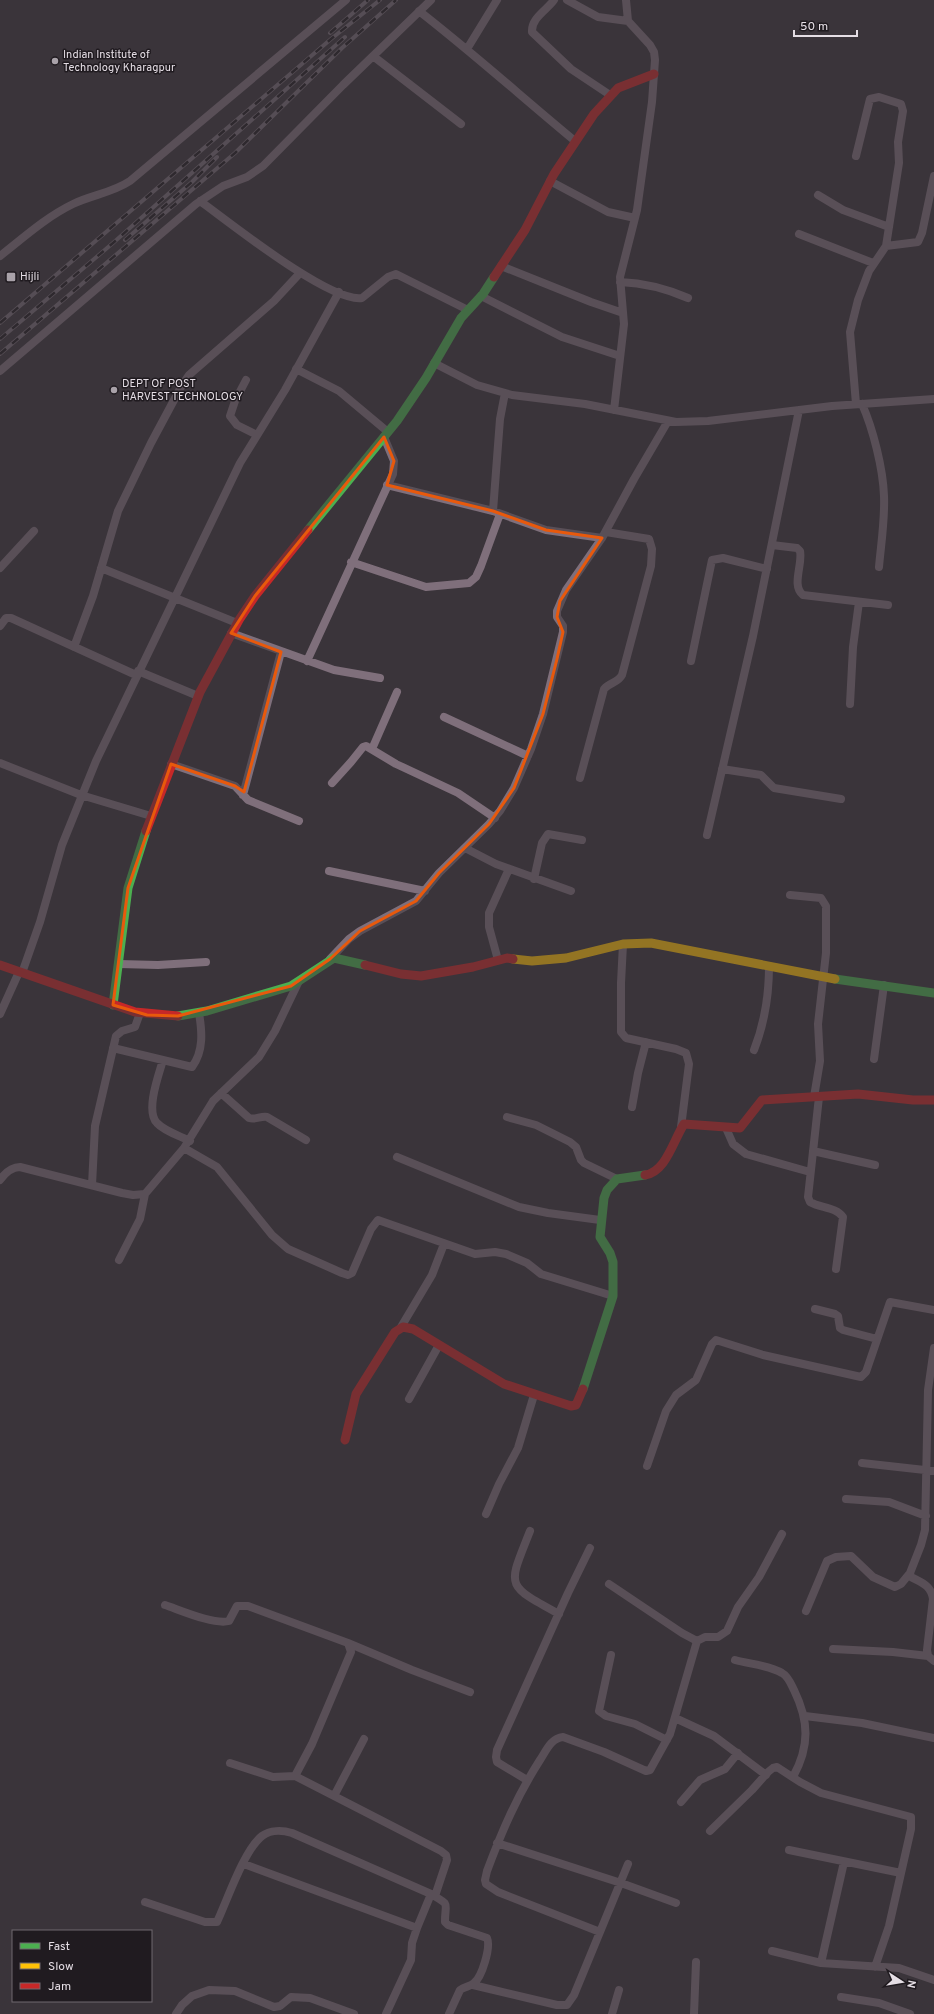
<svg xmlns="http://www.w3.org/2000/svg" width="934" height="2014" viewBox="0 0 934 2014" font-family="Overpass,sans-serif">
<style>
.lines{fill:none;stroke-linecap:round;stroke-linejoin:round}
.street{stroke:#7f6f7b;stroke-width:8}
.fast{stroke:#4caf50;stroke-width:9}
.slow{stroke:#ffc107;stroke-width:9}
.jam{stroke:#c62828;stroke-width:9}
.rail-casing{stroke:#776c75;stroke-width:4}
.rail{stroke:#201b20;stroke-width:2.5;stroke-dasharray:8;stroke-linecap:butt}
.marked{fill:none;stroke:#e8590c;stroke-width:3;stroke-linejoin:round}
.poi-dot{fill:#a9a2a9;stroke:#201b20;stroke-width:1.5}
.labels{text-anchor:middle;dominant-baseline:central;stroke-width:3;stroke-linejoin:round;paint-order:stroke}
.poi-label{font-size:11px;fill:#e5dee5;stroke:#201b20;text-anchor:start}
</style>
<rect width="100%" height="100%" fill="#3a343a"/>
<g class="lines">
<!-- street -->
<path class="street" d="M554,0C547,10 531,18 532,32L571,69L610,95
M567,0L598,17L628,21
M419,11C473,53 523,98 575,141
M467,49L497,0
M373,56L461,124
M550,181L608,212L635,218
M818,195L843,210L889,227
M200,201C229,222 330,303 362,298L388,277L396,274L468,310
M799,234L873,263
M886,246L918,242L922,233L934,176
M0,256C23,238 46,217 73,204C91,195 112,193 130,181L346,0
M501,266L591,302L623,313
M620,282C645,283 665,288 688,298
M481,296L562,337L620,356
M434,363L477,385L512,395L585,404L676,422L708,421L832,406L934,399
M296,369L339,391L388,432
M0,371L196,204L223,186L247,177L263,166L343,85L431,0
M246,380L235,401L230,416L237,425L257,435
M856,404L850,332L858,300L869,271L886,246L899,163L898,142L903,111L901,104L879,97L870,99L856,156
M862,404C873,429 883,468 884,496C885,520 881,544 879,567
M614,410L624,324L620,277L637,210L652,102L655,60L654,52L650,45L628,21L626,0
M387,485L493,511L546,530L602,538
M493,511L500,419L505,393
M772,545L797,548L800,551C803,564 791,586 803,595L888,605
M351,562L426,587L469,583L476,577L481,566L500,514
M0,568L34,531
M101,568L237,623
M0,626L6,618H11L136,675
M231,633L334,670L380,678
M74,647L93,596L118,511L151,443L181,387L189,375L274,301L300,273
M307,661L393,474L394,461L384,437
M691,661L712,560L723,558L767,569
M138,671L198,696
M850,704L853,647L859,602
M444,717L528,756
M372,749L397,692
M0,763L81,795L151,816
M171,764L235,786L248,800L299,821
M722,769L761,775L774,788L841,799
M580,778L604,689C610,682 618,683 622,675L651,566L652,549L649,539L606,532
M332,783L351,762L363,747L366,746L396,764L458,793L495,818
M243,795L281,652
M707,835L753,636L799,410
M465,848L496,864L571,891
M329,871L425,891
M534,879L542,843L548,834L582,840
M790,895L821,898L826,906V953L818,1024L820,1061L814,1097
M623,944L621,983V1032L626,1038L676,1049L686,1053L689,1064L681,1127
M330,959L349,939L360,931L416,901L439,873L489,824L500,811L514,788L531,749L543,714L563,632V626L557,617V611L566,590L602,538L634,479L668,421
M498,960L489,927V913L509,869
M119,964L158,965L206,962
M22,973L40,922L62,845L96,761L240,463L285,390L339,292
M0,1014L19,972
M113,1048L192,1067C204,1051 202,1031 199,1013
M754,1050C765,1022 769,996 769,966
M874,1059L884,985
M163,1060C159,1074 145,1111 157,1123C164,1131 180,1136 190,1141
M221,1093L249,1118C256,1120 260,1116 267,1117L306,1140
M819,1097L808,1197L810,1202C820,1208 836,1207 843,1217L836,1269
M632,1107L638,1073L646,1042
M507,1117L536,1125L570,1142L576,1147L581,1160L584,1163L617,1179
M726,1128L733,1144L746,1154L810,1172
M184,1148L217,1167L272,1235L288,1249L342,1273L348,1275L352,1273L371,1229L378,1220L475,1254L495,1252L506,1254L527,1263L541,1274L613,1296
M813,1151L875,1165
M397,1157L519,1207L548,1213L600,1220
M0,1180C5,1173 11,1167 20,1167L122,1193L133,1195L145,1194L184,1148L213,1101L259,1057L275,1031L298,983
M92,1185L95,1126L116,1036L122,1031L135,1027L140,1013
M119,1260L140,1219L145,1194
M815,1309L835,1314L838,1316L840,1328L843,1330L877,1339
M401,1327L432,1275L444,1244
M934,1348L928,1390L925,1530L921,1545L910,1573L911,1577C922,1583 931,1585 933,1599L927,1650L928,1656L934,1661
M409,1399L439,1345
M862,1463L934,1471
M647,1466L666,1411L676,1395L696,1380L712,1344L716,1340L763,1355L861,1377L866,1372L890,1302L934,1310
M846,1499L889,1502L926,1516
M486,1514L499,1484L518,1448L534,1395
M530,1531C508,1587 504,1584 559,1614
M609,1584L682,1633L697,1641
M165,1605C180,1610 214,1625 229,1621L237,1606H248L348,1643L351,1652L312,1744L295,1776
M806,1611L827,1561L836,1557L851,1556L873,1577L895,1587L901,1584L910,1573
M348,1643L412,1670L470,1692
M833,1649L893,1652L928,1656
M611,1655L599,1711L606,1716L635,1724L667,1740
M735,1660C749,1664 769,1665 782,1673C788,1676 791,1684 794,1690C809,1721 810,1746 793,1777
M805,1716L862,1723L934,1738
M675,1718L714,1736L766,1775
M230,1763L273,1777L295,1776L441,1851L446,1855L447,1860L435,1896
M527,1780L497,1762L496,1757L497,1750L568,1593L590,1548
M334,1796L364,1739
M681,1802L700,1780L725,1769L738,1753
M710,1831L752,1790L768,1772L773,1768L777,1767L800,1782L821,1793L911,1817V1829L889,1926L875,1967
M497,1843L621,1883L676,1903
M789,1850L901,1873
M244,1864L417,1928
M145,1902L205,1922H217C227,1901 244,1850 262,1836C270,1830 282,1830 292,1833L431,1894C451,1906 445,1901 445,1922L448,1925L487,1938C491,1947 482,1977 474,1983C470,1987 465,1986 460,1990L449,2014
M600,1932L498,1892L486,1884L485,1880L487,1871C502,1831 517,1796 540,1760C546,1751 551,1738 563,1737L604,1752L646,1771L650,1770L670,1734L697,1641L705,1637H718L727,1631L738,1607L759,1577L782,1534
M772,1951L821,1963L899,1968L934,1980
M821,1963L844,1862
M473,1985L557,2005H567L574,1995L628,1864
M841,1997L879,2003L910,2014
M176,2014L182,2005L192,1996L209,1990L235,1991L274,2007L280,2006L291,1997L310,1998L354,2014
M386,2014L411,1960L412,1943L417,1928L431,1894
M612,2014L619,1990
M694,2014L696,1962"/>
<!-- fast -->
<path class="fast" d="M308,530L397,421L426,378L461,318L483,294L494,277
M835,979L934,993
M113,1005L128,888L146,831
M178,1016L207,1011L291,986L334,958L365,965
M583,1389L613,1296V1262L610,1253L600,1237L604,1198L607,1190L617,1179L645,1175"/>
<!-- slow -->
<path class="slow" d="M513,959L532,961L566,958L623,944L651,943L835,979"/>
<!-- jam -->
<path class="jam" d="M494,277L525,230L554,174L594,114L618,88L654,74
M146,831L200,692L239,620L255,596L308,530
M0,965L135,1012L178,1016
M365,965L401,974L421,976L473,967L507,958L513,959
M645,1175C666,1172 673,1141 684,1124L740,1128L762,1100L858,1094L913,1100H934
M345,1440L356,1394L395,1332L403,1327L413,1329L504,1384L571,1406L576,1405L583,1389"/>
<!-- rail casing -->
<g class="rail-casing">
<path id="rail" d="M330,33L368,0
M125,240L192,182L217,157
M0,323L331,39L380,0
M0,339L113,243L345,37
M0,354L235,153L342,48L396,0"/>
</g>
<!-- rail -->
<use href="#rail" class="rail"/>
</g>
<!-- marked area -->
<path d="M0 0H934V2014H0ZM384,437L394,461L387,485L493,511L546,530L602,538L560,601L557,617L563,632L557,659L543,714L514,788L489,824L439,873L416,901L360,931L330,959L291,986L178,1016L147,1015L113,1005L128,888L171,764L235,786L244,792L281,652L231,633L255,596Z" fill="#3a343a" fill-opacity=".55" fill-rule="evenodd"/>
<path class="marked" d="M384,437L394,461L387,485L493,511L546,530L602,538L560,601L557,617L563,632L557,659L543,714L514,788L489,824L439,873L416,901L360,931L330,959L291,986L178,1016L147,1015L113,1005L128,888L171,764L235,786L244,792L281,652L231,633L255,596Z"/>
<!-- markers -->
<g class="poi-dot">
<circle cx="55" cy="61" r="4"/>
<rect x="6" y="272" width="10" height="10" rx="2"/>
<circle cx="114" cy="390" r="4"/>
</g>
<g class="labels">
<!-- poi labels -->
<g class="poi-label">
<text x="63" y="55">Indian Institute of<tspan x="63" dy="13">Technology Kharagpur</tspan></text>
<text x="20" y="277">Hijli</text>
<text x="122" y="384">DEPT OF POST<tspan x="122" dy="13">HARVEST TECHNOLOGY</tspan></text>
</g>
</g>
<!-- legend -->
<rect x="12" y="1930" width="140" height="72" fill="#201b20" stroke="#6f696f"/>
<rect x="20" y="1943" width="20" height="6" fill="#4caf50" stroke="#6f696f"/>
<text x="48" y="1950" font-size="12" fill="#e5dee5">Fast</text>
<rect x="20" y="1963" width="20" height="6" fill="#ffc107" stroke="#6f696f"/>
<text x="48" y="1970" font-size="12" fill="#e5dee5">Slow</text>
<rect x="20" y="1983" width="20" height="6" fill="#c62828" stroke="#6f696f"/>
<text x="48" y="1990" font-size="12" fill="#e5dee5">Jam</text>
<!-- north arrow -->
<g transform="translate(902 1982) rotate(102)" stroke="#201b20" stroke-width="3" paint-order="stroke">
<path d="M0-3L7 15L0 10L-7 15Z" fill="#e5dee5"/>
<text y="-6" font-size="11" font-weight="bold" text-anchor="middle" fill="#e5dee5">N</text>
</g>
<!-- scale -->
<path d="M794 30v6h63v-6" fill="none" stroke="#e5dee5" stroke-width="2"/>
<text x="800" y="30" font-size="12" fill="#e5dee5" stroke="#201b20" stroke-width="3" paint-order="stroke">50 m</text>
</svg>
